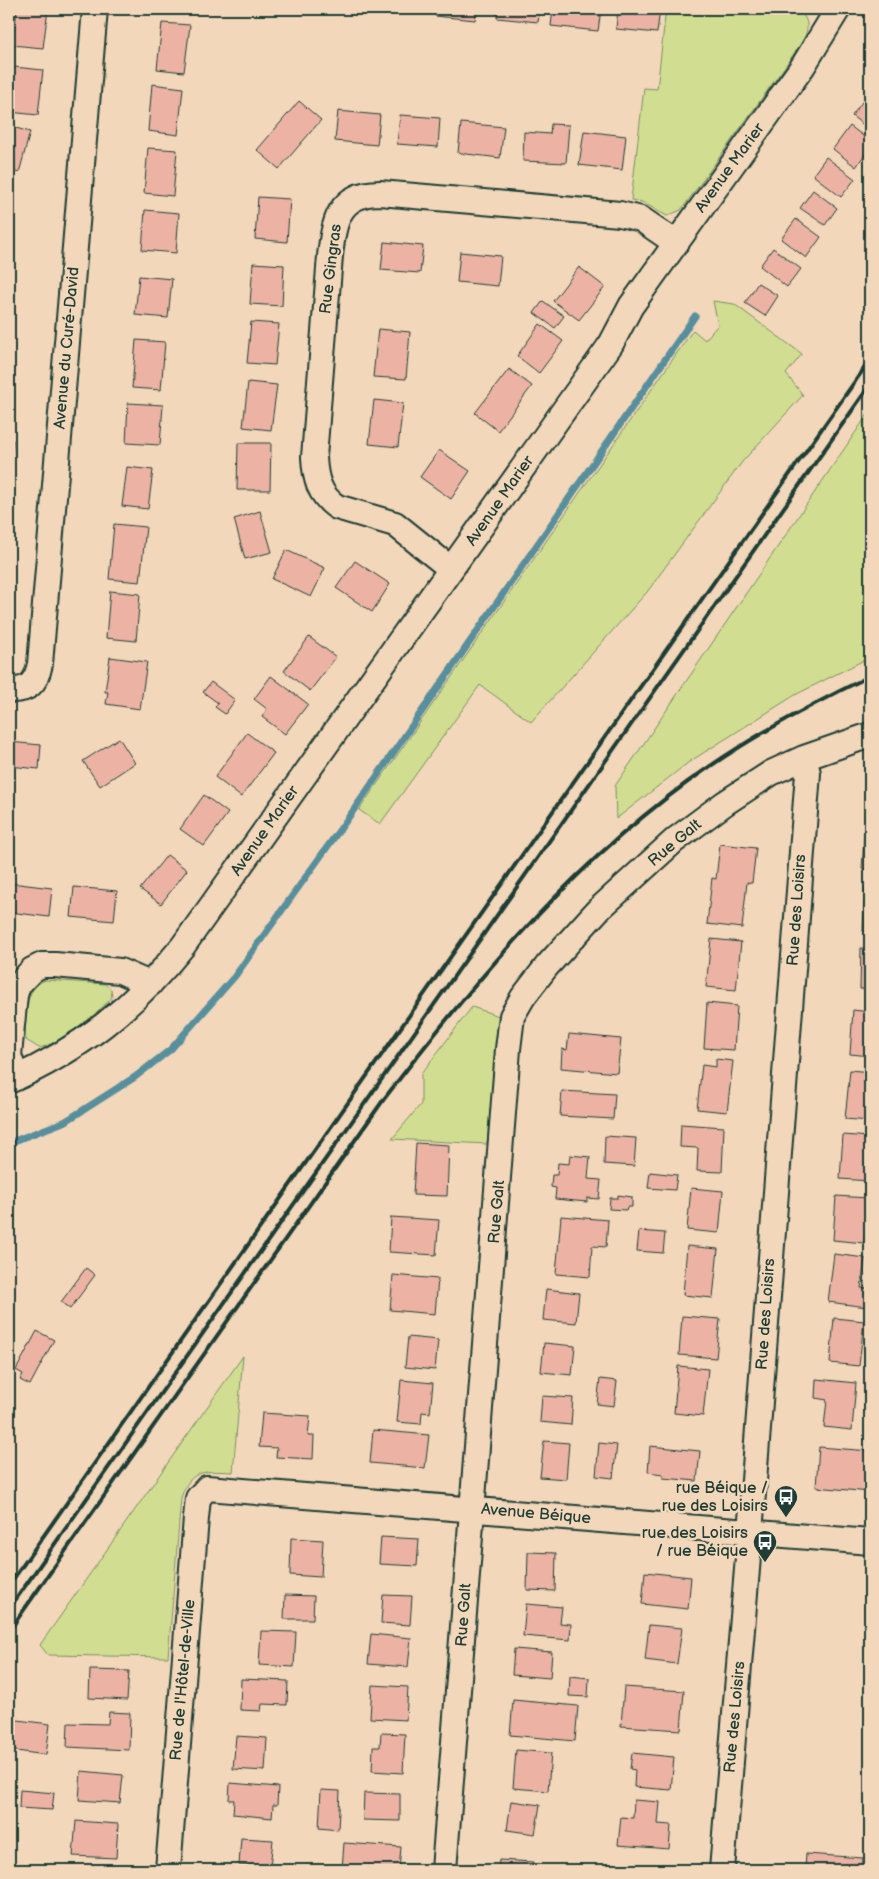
<svg xmlns="http://www.w3.org/2000/svg" width="879" height="1879" viewBox="0 0 879 1879" font-family="'Balsamiq Sans',sans-serif">
<style>
.green{fill:#d1de91;stroke:#788e62}
.lines{fill:none;stroke-linecap:round;stroke-linejoin:round}
.stream{stroke:#598f9c;stroke-width:7}
.building{fill:#ecb3a5;stroke:#1f3d34}
.minor-casing{stroke:#1f3d34;stroke-width:28}
.minor{stroke:#f3d7ba;stroke-width:24}
.rail{stroke:#1f3d34;stroke-width:4}
.labels{text-anchor:middle;dominant-baseline:central;stroke-width:5;stroke-linejoin:round;paint-order:stroke}
.street-label{font-size:16px;fill:#1f3d34;stroke:#f3d7ba}
.poi-label{font-size:16px;fill:#1f3d34;stroke:#f3d7ba;text-anchor:end}
</style>
<rect width="100%" height="100%" fill="#f3d7ba"/>
<filter id="ink" filterUnits="userSpaceOnUse"><feTurbulence type="fractalNoise" baseFrequency=".02" numOctaves="2"/><feDisplacementMap in="SourceGraphic" scale="10" xChannelSelector="R" yChannelSelector="G"/><feConvolveMatrix kernelMatrix="1 2 1 2 8 2 1 2 1" color-interpolation-filters="sRGB"/></filter>
<g filter="url(#ink)">
<!-- green -->
<path class="green" d="M666,9H796C811,19 809,30 801,44L687,202L681,210L667,216L642,202L631,200L644,88L657,89Z
M713,301L734,304L802,354L786,374L803,395L742,462L647,592L531,722L480,685L380,824L359,810L693,330L705,340L718,325Z
M870,411V657L795,695L689,762L616,819L615,786Z
M46,980L105,984L111,990L112,997C99,1013 59,1044 39,1048L26,1040C24,1020 24,986 46,980Z
M472,1007L499,1016L487,1144L392,1139L421,1104V1074Z
M243,1356L233,1472C206,1471 190,1468 181,1498L168,1657L48,1655L40,1645Z"/>
<g class="lines">
<!-- stream -->
<path class="stream" d="M9,1143L66,1121L135,1077L171,1049L235,976L353,811L695,316"/>
</g>
<!-- building -->
<path class="building" d="M17,9H48L43,48L12,45Z
M436,9H477L475,20L435,16Z
M497,9H540L538,22L497,18Z
M553,9H601L598,31L551,26Z
M618,9H660L657,33L616,29Z
M162,23L190,25L184,72L157,69Z
M14,67L43,70L38,115L9,112V94H11Z
M152,84L183,88L178,135L148,131Z
M870,91V130L852,116Z
M299,101L321,120L279,169L257,150Z
M338,111L380,115L377,145L335,141Z
M400,115L440,118L438,147L397,144Z
M461,123L504,127L500,158L458,153Z
M551,124L569,125L566,163L523,161L524,132L550,134Z
M9,126L30,132L19,173L9,170Z
M850,126L870,141V147L856,167L833,149Z
M584,131L626,136L622,170L579,165Z
M148,148L177,150L173,196L144,193Z
M826,157L855,179L841,197L813,175Z
M813,190L837,208L825,225L800,208Z
M258,197L290,199L287,242L255,239Z
M9,198H13L9,237Z
M145,210L179,213L176,253L142,250Z
M796,219L821,237L806,258L781,239Z
M384,242L423,246L420,273L381,270Z
M773,248L801,269L787,287L760,266Z
M460,252L501,256L498,286L457,282Z
M253,263L284,265L282,306L250,304Z
M579,267L605,287L579,320L553,301Z
M139,276L172,279L168,318L135,315Z
M758,283L778,296L765,316L745,303Z
M543,301L564,316L555,328L534,313Z
M251,322L279,324L275,365L247,363Z
M540,324L563,341L539,373L517,356Z
M378,329L410,332L406,379L373,377Z
M136,340L165,342L161,390L132,388Z
M509,369L532,386L498,431L475,413Z
M248,382L277,385L271,430L243,427Z
M374,400L403,403L398,447L369,444Z
M128,403L163,405L160,445L126,443Z
M9,440H13L10,487H9Z
M238,443H271L270,490H237Z
M439,450L470,471L451,499L420,477Z
M127,467L153,470L148,509L122,506Z
M260,511L272,552L245,559L234,519Z
M114,524L146,527L140,582L109,579Z
M286,550L325,568L311,597L272,579Z
M355,561L390,584L372,612L336,588Z
M110,591L140,594L136,641L106,638Z
M309,637L336,657L310,691L284,671Z
M110,657L147,662L140,709L106,704L108,692H105Z
M271,676L308,704L285,734L262,717L267,709L254,699Z
M211,682L235,700L225,714L215,707L218,703L203,692Z
M247,733L274,753L241,797L215,777Z
M119,738L135,763L100,786L83,761Z
M9,742L41,745L39,769L9,766Z
M204,795L228,813L204,846L180,829Z
M865,823H870V870L862,869Z
M720,844L756,848L752,883L747,882L742,928L707,924L712,878L716,879Z
M167,855L187,870L161,904L140,889Z
M11,883L52,888L49,917L9,912Z
M865,886L870,887V932L863,931Z
M74,887L117,891L114,921L71,917Z
M711,939L741,942L736,990L706,987Z
M861,948L870,949V989H860Z
M707,1003L737,1006L734,1050L704,1048Z
M853,1010L870,1012V1056L850,1054Z
M569,1034L621,1039L617,1073L561,1068L562,1049L567,1050Z
M716,1059L733,1061L727,1112L697,1109L702,1065L716,1067Z
M850,1070L870,1072V1121L845,1119Z
M562,1091L615,1094L613,1119L560,1116Z
M681,1124L724,1127L722,1172L697,1171L698,1148L680,1147Z
M843,1135L870,1137V1181L840,1179Z
M605,1136L636,1138L634,1166L604,1164Z
M416,1143L449,1145L447,1196L413,1195Z
M570,1155L590,1157L588,1179L601,1180L599,1199L587,1198V1202L555,1199L556,1188L551,1187L552,1175H557L558,1163L569,1164Z
M650,1172L677,1175L675,1190L648,1188Z
M691,1188L723,1191L719,1233L687,1230Z
M618,1195L632,1197V1207H627L626,1210L609,1209L610,1198H618Z
M836,1196L868,1198L864,1243L833,1240Z
M561,1216L608,1220L606,1247L592,1246L590,1277L556,1274Z
M391,1217L439,1220L436,1255L389,1252Z
M639,1231L665,1233L663,1253L637,1251Z
M687,1246L718,1249L713,1298L683,1295Z
M834,1254L865,1258L861,1288L869,1289L867,1307L828,1302Z
M86,1268L95,1275L70,1309L61,1302Z
M393,1275L438,1279L435,1314L390,1310Z
M546,1289L579,1293L576,1323L543,1320Z
M682,1316L720,1319L716,1358L679,1355Z
M834,1318L864,1321L859,1366L830,1363Z
M37,1331L54,1340L30,1385L20,1380L23,1374L16,1370Z
M408,1337L438,1340L435,1370L405,1367Z
M544,1343L575,1346L572,1375L541,1372Z
M678,1366L708,1369L703,1416L674,1413Z
M600,1379L617,1381L614,1406L597,1404Z
M816,1379L856,1383L852,1430L824,1427L827,1400L815,1398Z
M401,1380L433,1383L430,1413L422,1412L421,1424L397,1422Z
M542,1396L573,1398L571,1425L540,1422Z
M262,1413L310,1416L308,1436H314L313,1459L276,1457L277,1448L259,1447Z
M373,1430L429,1435L425,1468L370,1463Z
M544,1441L569,1443L566,1479L540,1477Z
M599,1443L617,1445L613,1478L596,1476Z
M650,1446L700,1451L697,1481L663,1478V1474L648,1472Z
M819,1447L870,1451V1492L816,1487Z
M381,1537L419,1539L417,1566L379,1564Z
M291,1538L323,1540L321,1577L290,1575Z
M528,1552L556,1553L555,1591L527,1590Z
M645,1572L691,1577L688,1609L642,1604Z
M285,1595L314,1596L313,1619H284Z
M383,1595L412,1596L410,1625L381,1623Z
M526,1604L562,1607L560,1623L571,1624L570,1640L523,1636Z
M649,1625L682,1628L677,1664L645,1660Z
M261,1631L296,1632L294,1667L259,1665Z
M371,1634L411,1638L408,1667L368,1664Z
M514,1649L552,1652L550,1678L512,1675Z
M90,1670L129,1671L127,1700L89,1698Z
M570,1676L589,1678L588,1697L569,1696Z
M241,1679L288,1681L287,1705L262,1704L261,1711L240,1710Z
M372,1685L408,1687L406,1720L370,1718Z
M624,1687L684,1691L681,1730L621,1726Z
M513,1700L578,1706L575,1741L510,1735Z
M109,1712L130,1713L129,1750L67,1747L68,1723L108,1724Z
M9,1719L50,1724L46,1755L9,1750Z
M381,1733L405,1734L403,1773L372,1771L373,1747H380Z
M236,1736L267,1738L265,1771L233,1769Z
M516,1750L551,1753L548,1791L513,1788Z
M632,1753L674,1757L671,1790L634,1787L635,1770L630,1769Z
M81,1771L123,1775L120,1803L79,1800Z
M230,1783L278,1787L277,1805H273L272,1818L233,1814L234,1800H229Z
M20,1790L54,1793L52,1810L19,1808Z
M321,1790L340,1791L338,1830L319,1828Z
M364,1793L400,1794V1821L363,1820Z
M634,1800L660,1802L658,1824L671,1825L669,1849L618,1845L621,1817L633,1818Z
M511,1801L540,1805L535,1834L507,1830Z
M76,1821L118,1824L116,1858L73,1856Z
M241,1838L273,1840L270,1867L239,1865Z
M344,1843L401,1847L399,1870L342,1869Z
M806,1854L863,1858L862,1870H805Z
M499,1860L533,1862L532,1870H498Z"/>
<g class="lines">
<!-- minor casing -->
<g class="minor-casing">
<path id="minor" d="M451,569L395,524L337,507C319,495 315,478 314,457L330,256C334,222 338,193 380,193L620,214L641,219L676,243
M9,690C29,691 36,683 40,664L95,9
M16,1078L9,1055L15,995L18,985L32,970L42,965H55L120,971L150,984
M9,1081C80,1050 135,1006 183,946L611,344L631,306L803,66L838,9
M168,1870L196,1518L198,1498L207,1488L870,1542
M444,1870L508,1049L512,1016L523,997L547,966L597,911L675,840L725,803L771,773L804,758L870,735
M722,1870L750,1533L808,773L804,758"/>
</g>
<!-- minor -->
<use href="#minor" class="minor"/>
<!-- rail -->
<path class="rail" d="M9,1585L870,360
M9,1609L870,385
M9,1631L384,1099C478,976 580,855 709,767C760,732 814,703 870,676"/>
</g>
</g>
<!-- icons -->
<defs>
<g id="bus-pin" transform="scale(1.25)"><path d="M0 17L-7.5 6A9.5 9.5 0 1 1 7.5 6Z" fill="#1f3d34" stroke="#f3d7ba"/><path d="M-5-6H5V4H4V6H2V4H-2V6H-4V4H-5ZM-3.5-4V0h7V-4ZM-3.5 1.2v1.5H-2V1.2ZM2 1.2v1.5H3.5V1.2Z" fill="#fff"/></g>
</defs>
<g fill-rule="evenodd">
<use href="#bus-pin" x="786" y="1497"/>
<use href="#bus-pin" x="765" y="1542"/>
</g>
<g class="labels">
<!-- street labels -->
<g class="street-label">
<text transform="translate(730 168) rotate(-54)">Avenue Marier</text>
<text transform="translate(331 269) rotate(-83)">Rue Gingras</text>
<text transform="translate(67 348) rotate(-85)">Avenue du Curé-David</text>
<text transform="translate(500 501) rotate(-55)">Avenue Marier</text>
<text transform="translate(265 831) rotate(-55)">Avenue Marier</text>
<text transform="translate(675 843) rotate(-40)">Rue Galt</text>
<text transform="translate(797 910) rotate(-86)">Rue des Loisirs</text>
<text transform="translate(497 1212) rotate(-85)">Rue Galt</text>
<text transform="translate(766 1314) rotate(-86)">Rue des Loisirs</text>
<text transform="translate(536 1514) rotate(5)">Avenue Béique</text>
<text transform="translate(464 1615) rotate(-86)">Rue Galt</text>
<text transform="translate(183 1680) rotate(-85)">Rue de l'Hôtel-de-Ville</text>
<text transform="translate(735 1717) rotate(-85)">Rue des Loisirs</text>
</g>
<!-- poi labels -->
<g class="poi-label">
<text x="768" y="1488">rue Béique /<tspan x="768" dy="18">rue des Loisirs</tspan></text>
<text x="748" y="1533">rue des Loisirs<tspan x="748" dy="18">/ rue Béique</tspan></text>
</g>
</g>
<!-- margin -->
<rect width="879" height="1879" fill="none" stroke="#f3d7ba" stroke-width="30"/>
<rect x="15" y="15" width="849" height="1849" fill="none" stroke="#1f3d34" stroke-width="2" filter="url(#ink)"/>
</svg>
